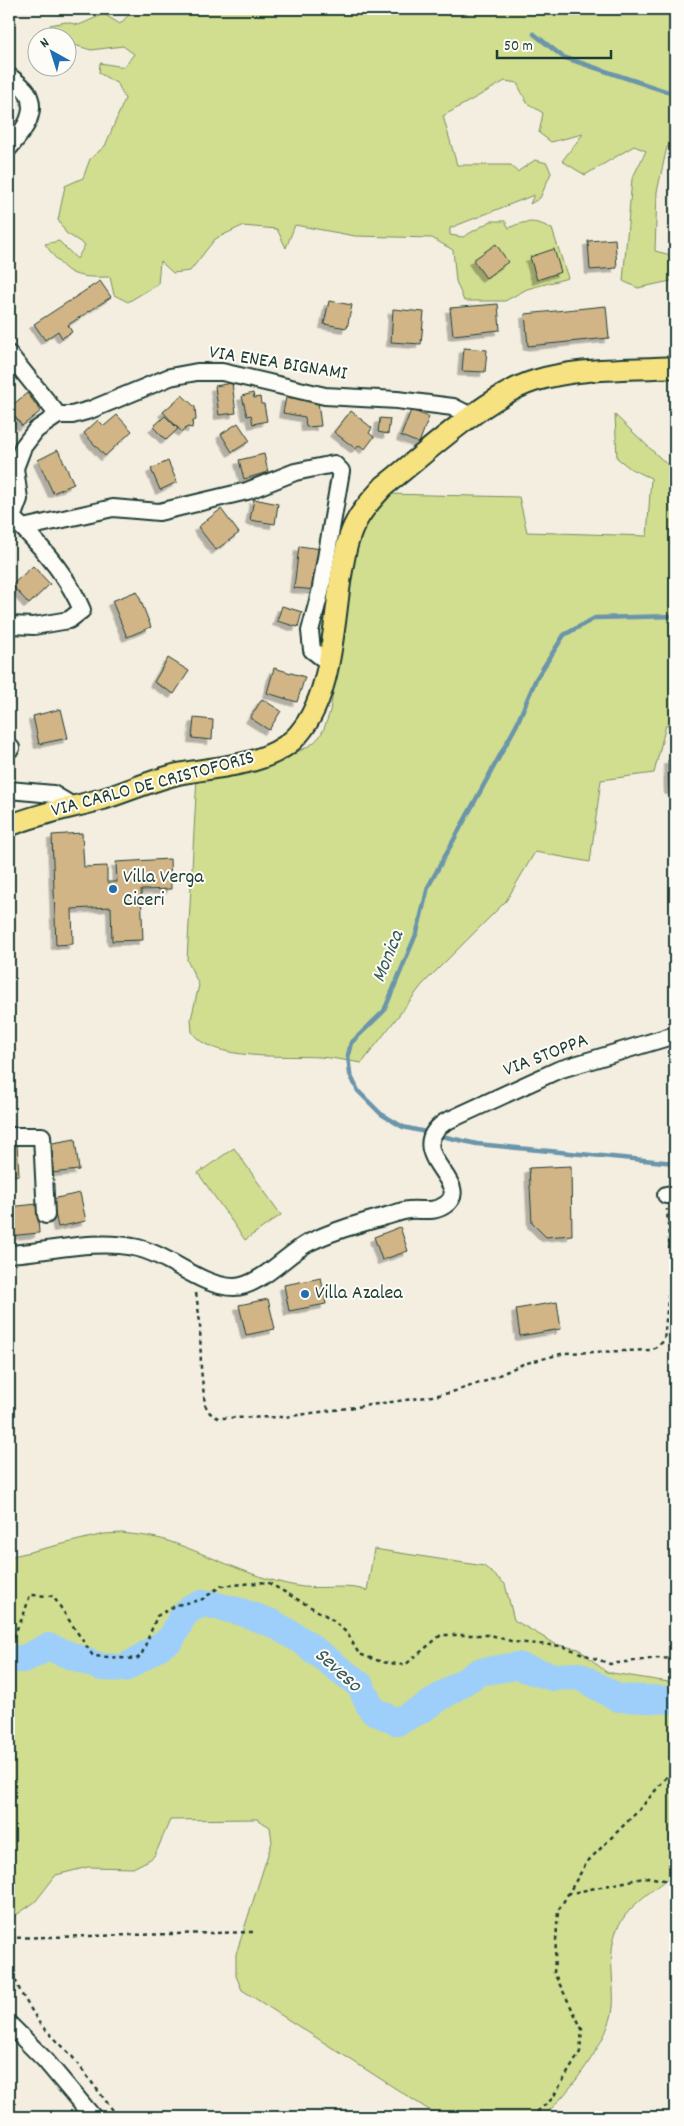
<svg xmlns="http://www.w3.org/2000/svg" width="684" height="2126" viewBox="0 0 684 2126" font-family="Dekko,sans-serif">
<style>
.green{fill:#d1dd8f;stroke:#788d62}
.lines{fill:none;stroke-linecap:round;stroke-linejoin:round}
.stream{stroke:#6b95ab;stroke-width:4.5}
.river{stroke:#9ecffa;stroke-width:28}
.building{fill:#d2b586;stroke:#1f3d34;filter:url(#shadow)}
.minor-casing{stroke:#1f3d34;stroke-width:20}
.major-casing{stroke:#1f3d34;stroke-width:24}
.path{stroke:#1f3d34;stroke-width:2.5;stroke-dasharray:4 4;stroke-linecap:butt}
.minor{stroke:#fdfcf7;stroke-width:16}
.major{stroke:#f7e281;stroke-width:20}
.poi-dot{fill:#1f6fb2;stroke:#fdfcf7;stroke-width:2}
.labels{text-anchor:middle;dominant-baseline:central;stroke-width:4;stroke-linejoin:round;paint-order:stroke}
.street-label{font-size:20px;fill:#1f3d34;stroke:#fdfcf7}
.poi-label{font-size:20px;fill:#1f3d34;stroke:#fdfcf7;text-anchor:start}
.water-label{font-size:21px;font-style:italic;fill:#385a5c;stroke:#fdfcf7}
</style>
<defs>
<filter id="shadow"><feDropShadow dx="-4.5" dy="4.5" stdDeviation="0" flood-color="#0004"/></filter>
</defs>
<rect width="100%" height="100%" fill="#f4eee0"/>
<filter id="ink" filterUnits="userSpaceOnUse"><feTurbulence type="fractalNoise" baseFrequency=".02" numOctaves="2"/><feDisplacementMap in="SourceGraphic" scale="10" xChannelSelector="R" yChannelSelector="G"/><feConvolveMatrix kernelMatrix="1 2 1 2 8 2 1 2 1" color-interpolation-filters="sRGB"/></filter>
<g filter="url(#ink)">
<!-- green -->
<path class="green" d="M134,9H675V145L667,147L657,192L655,251L675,256V280L638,288L623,281L632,179L646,151L634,146L585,175L562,161L583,134L551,142L539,133L543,113L527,103L517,83L505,81L443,116L457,165H511L517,172L535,160L547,163L551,173L540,198L530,204L534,195L450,228V235L463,237L491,221H505L509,228C525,220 537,220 552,229L568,278L527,289L505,301H464L456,281L453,250L432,238L355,236L295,225L286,248L277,229L242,226L215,239L190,271L173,273L160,261L158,284L128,302L114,295L110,277C72,278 67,275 45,244L59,241L77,259L85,245L66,233L58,220L65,186L83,178L90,159L105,146L125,99L118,84L99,73L100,63L124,67L134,54L123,46L91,50L68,43V38L50,37V25L66,22L79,25L104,14L120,24Z
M615,415L675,472V726L666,725L654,773L601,780L590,862L535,852L506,901L422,985L362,1063C348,1061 334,1058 320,1057C289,1055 210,1062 192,1032L191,1019L199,985L187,960L197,776L295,753C320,742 322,736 330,711L355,552L369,517L386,494L519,497L527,532L647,536L651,478L631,469L617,458Z
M234,1148L281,1215L245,1240L198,1173Z
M122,1533C137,1535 153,1536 168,1541C213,1556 255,1580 303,1587C322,1589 352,1584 367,1591L374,1549L484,1566L505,1584L514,1620L557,1645L579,1649L606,1672L675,1683V1872C656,1889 629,1904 618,1927C606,1952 615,1981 613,2007C611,2038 566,2098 542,2117H440L242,1990L236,1976V1954L272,1842L270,1827L257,1819L170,1820L155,1855L149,1860L133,1868L88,1867L56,1875L35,1902L9,1920V1557L104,1534Z"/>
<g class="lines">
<!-- stream -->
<path class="stream" d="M534,34L563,57L671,93H675
M430,1133L403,1127L381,1114L358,1091L350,1074L348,1055L351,1043L384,1011L417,932L428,887L516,726L536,679L564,635L595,618L675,616
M437,1135L477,1144L675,1163"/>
<!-- river -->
<path class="river" d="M9,1659H24L48,1647L101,1667L125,1668L171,1639L183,1616L191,1608L205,1603L241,1612L274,1624L302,1641L360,1685L372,1710L397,1722L422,1709L479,1672L517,1666L553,1677L579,1676L618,1698L675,1700"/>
</g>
<!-- building -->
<path class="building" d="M615,239L617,268L590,270L588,241Z
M496,244L508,262L486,278L473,260Z
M554,249L561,272L537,280L530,257Z
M100,281L111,297L68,325L72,332L62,338L58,331L45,340L34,324Z
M329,301L352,305L347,328L324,324Z
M498,304L500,330L453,335L450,308Z
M606,306L609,338L528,346L525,314Z
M393,309L424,312L421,344L391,342Z
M464,348L487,350L485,372L462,371Z
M232,383L236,413L219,415L215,386Z
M27,393L41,411L22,426L9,408Z
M253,393L254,398L260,397L261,404H264L267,421L253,424L251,415L247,416L242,396Z
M182,395L195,407L196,420L193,421L192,428L187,427L182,432L163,412Z
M286,397L318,402L321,426L306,427L305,417L283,413Z
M411,410L429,417L419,443L401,436Z
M351,411L372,428L369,433L374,437L365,449L359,445L356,449L334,432Z
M117,415L132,431L105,456L84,433L98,420L104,426Z
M165,416L178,429L166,440L153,427Z
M380,418L390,419L388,434L378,432Z
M238,423L250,441L232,452L221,434Z
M58,450L74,484L53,493L38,460Z
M264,454L268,472L244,479L239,460Z
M168,461L177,482L160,490L151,469Z
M254,499L278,504L275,524L250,520Z
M221,509L239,533L216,550L198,527Z
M299,546L322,549L317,590L294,588Z
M33,566L50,584L29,604L12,585Z
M137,591L151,627L127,637L112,601Z
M282,606L302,612L298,627L277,621Z
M168,658L189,671L174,694L154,682Z
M274,668L305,677L297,702L267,693Z
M262,699L281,711L269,730L250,718Z
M61,709L68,738L39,744L33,716Z
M194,718L213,720L212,740L192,738Z
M668,760H675V790H669Z
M82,833L84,867L107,866V882H117L116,862L170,859L171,889L141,890L143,940L112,941L111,907L72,909L73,944L56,945L52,835Z
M75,1139L79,1170L51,1173L47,1144Z
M9,1144H17L19,1175L9,1176Z
M571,1166L572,1235L546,1237L532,1223L529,1168Z
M80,1193L86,1221L58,1227L52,1199Z
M37,1204L39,1233L9,1236V1207Z
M400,1227L408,1251L382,1260L374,1237Z
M321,1278L326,1304L289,1311L284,1285Z
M268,1299L275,1329L246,1335L239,1305Z
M557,1302L561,1329L520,1336L516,1309Z"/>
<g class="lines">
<!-- minor casing -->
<g class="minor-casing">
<path id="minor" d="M9,76C14,80 23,86 27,92C39,114 22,132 9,148
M9,354L58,415
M12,518L23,528L113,508L159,512L247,491L295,472L334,464L341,471L320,593L310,631L312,650L329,663
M9,520L12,518L19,499L15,468L23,447L36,430L58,415H72L90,410L170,377L197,372H222L325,396L397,400L453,407L473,417
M9,625L34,626L69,620L82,610C69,579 47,553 23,528
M9,749L11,748
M9,790L53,794L73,806
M9,1136H42L46,1215
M666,1195L675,1194
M9,1254C49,1252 93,1239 133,1247C168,1253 200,1287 234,1287C259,1287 287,1254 308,1243C332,1231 358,1224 383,1217C391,1215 400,1211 409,1210C422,1209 433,1213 445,1205C476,1184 400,1153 445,1122L558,1070L675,1035
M9,2024L45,2060L93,2117"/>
</g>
<!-- major casing -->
<g class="major-casing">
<path id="major" d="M9,826C39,813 71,808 103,799C128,791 153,780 178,774C216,766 263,767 293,740C332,703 333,627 341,576C344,558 347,538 356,522C363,508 374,497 384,486C425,454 486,396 534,381C579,367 629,370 675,367"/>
</g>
<!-- path -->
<path class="path" d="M196,1293L200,1322L201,1369L205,1405L210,1413L218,1418L284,1417L427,1397L449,1393L486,1381L523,1364L565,1353L652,1350L664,1341L671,1269L667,1209
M9,1644L23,1617L30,1595L53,1596L93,1656L136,1659L141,1656L157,1616L177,1605L201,1600L221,1586L267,1582L330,1618L347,1633L359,1654L382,1662L405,1665L441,1635H491L514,1642L562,1646L610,1664L657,1658L675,1659
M567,1894L648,1877L675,1882
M9,1938L254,1932
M9,1965L21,1993L40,2024L71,2055L118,2117
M531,2117L552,2099L580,2052L582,2029L554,1973L558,1911L587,1862L640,1809L675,1767"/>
<!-- minor -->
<use href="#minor" class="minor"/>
<!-- major -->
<use href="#major" class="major"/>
</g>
</g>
<!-- markers -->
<g class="poi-dot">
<circle cx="113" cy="889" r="5"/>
<circle cx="305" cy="1294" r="5"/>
</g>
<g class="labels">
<!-- street labels -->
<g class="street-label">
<text transform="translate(278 364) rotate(9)">VIA ENEA BIGNAMI</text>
<text transform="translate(153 785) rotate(-15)">VIA CARLO DE CRISTOFORIS</text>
<text transform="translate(546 1056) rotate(-21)">VIA STOPPA</text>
</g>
<!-- poi labels -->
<g class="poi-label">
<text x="123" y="878">Villa Verga<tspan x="123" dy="23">Ciceri</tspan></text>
<text x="315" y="1294">Villa Azalea</text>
</g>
<!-- water labels -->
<g class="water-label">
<text transform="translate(389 957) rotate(-68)">Monica</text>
<text transform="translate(337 1671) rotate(42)">Seveso</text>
</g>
</g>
<!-- margin -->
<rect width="684" height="2126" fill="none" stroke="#fdfcf7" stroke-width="30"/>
<rect x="15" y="15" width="654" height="2096" fill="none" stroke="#1f3d34" stroke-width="2" filter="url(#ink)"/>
<!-- north arrow -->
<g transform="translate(52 52) rotate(321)"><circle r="24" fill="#fdfcf7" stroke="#a4b0a9"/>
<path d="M0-4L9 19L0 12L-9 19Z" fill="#1f6fb2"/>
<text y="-8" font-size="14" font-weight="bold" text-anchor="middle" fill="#1f3d34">N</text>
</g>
<!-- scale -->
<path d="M497 50v8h114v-8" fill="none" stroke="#1f3d34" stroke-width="2.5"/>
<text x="504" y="50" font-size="15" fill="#1f3d34" stroke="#fdfcf7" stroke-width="4" paint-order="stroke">50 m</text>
</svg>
